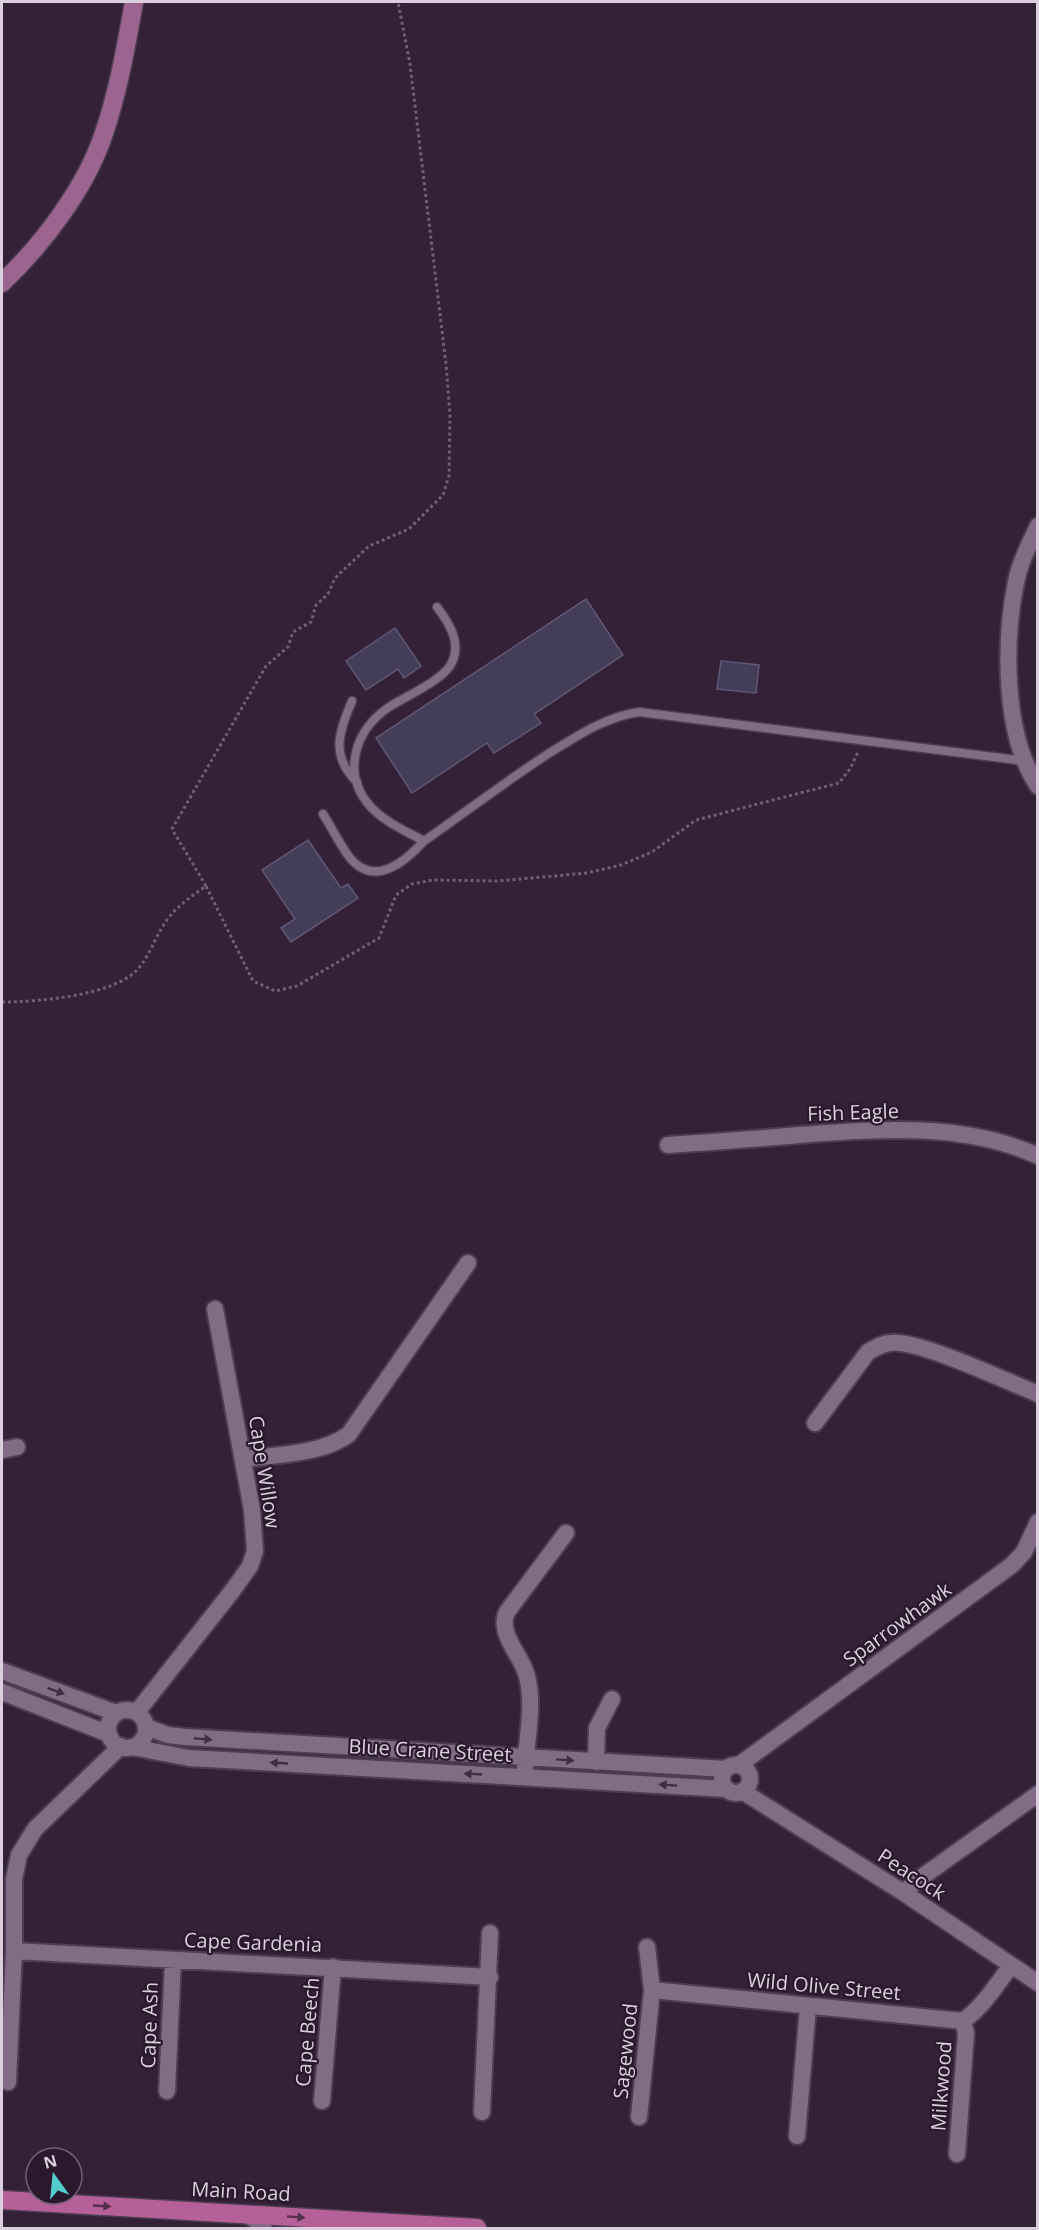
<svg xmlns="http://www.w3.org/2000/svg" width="1039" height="2230" viewBox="0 0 1039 2230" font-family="'Open Sans',sans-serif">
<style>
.building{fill:#443d58;stroke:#5f5875;stroke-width:1.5}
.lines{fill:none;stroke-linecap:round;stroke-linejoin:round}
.service-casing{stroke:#4d3d50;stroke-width:11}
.minor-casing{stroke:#4d3d50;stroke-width:20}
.secondary-casing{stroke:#4d3d50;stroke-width:21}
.primary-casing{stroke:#4d3d50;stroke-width:21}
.path{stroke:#706073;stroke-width:3;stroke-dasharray:3 3;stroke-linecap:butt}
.service{stroke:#816b85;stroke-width:8}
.minor{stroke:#816b85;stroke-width:16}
.secondary{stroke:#9b658f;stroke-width:18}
.primary{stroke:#b56098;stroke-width:18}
.oneway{fill:#402d43}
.oneway2{fill:#542e4d}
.labels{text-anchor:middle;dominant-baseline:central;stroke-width:4.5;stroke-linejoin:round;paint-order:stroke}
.street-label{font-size:20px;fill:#dbcfdd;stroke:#2a182d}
</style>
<rect width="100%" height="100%" fill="#342137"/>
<!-- building -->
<path class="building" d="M586,599L623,655L534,714L541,723L494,753L487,743L412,793L376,738Z
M395,628L421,666L404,678L398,669L366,690L346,661Z
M721,661L759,665L756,693L717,689Z
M308,840L341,888L348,884L358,898L291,942L281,928L295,919L262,870Z"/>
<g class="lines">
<!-- service casing -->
<g class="service-casing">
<path id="service" d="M437,607C450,624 463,645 450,666C439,682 406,696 389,707C355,730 341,773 370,806C384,822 406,831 424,841C466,812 506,781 548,754C577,736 605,717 639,712L1025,761
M352,701C339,731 330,756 357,782
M323,814C332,828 340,845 350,858C375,888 406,861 424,841
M246,2219L261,2228H268"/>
</g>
<!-- minor casing -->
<g class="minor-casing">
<path id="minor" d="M1038,526C1029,545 1020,562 1016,582C1004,641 1003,735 1038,786
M668,1145C712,1142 756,1139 799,1135C878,1129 964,1122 1038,1156
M815,1423L868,1352C875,1348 881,1344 889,1343C916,1338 1008,1382 1038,1394
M2,1450L17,1447
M243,1459C275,1455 324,1454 349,1434L468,1263
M2,1671L116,1713
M2,1692L109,1734
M108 1729a19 19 0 1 1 38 0a19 19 0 1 1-38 0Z
M137,1712L233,1590L250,1566L255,1551L252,1510L215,1309
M146,1727L168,1735L185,1737L726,1769
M132,1747L189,1758L727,1789
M596,1762L597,1728L612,1699
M739,1765L1012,1565L1024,1552L1038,1522
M722 1779a14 14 0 1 1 28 0a14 14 0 1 1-28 0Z
M525,1767C527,1737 535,1701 526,1673C520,1654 497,1632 507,1612L566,1533
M742,1791L904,1893L1038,1983
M904,1893L915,1882L1038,1794
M14,1951L490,1977
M652,1990L963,2021C983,2007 996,1985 1011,1966
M8,2082L14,1951V1879L19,1855L35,1829L121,1746
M167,2091L173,1960
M322,2101L333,1967
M482,2112L490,1933
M639,2117L652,1990L647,1947
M797,2136L808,2007
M957,2154L966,2033L963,2021"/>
</g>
<!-- secondary casing -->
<g class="secondary-casing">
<path id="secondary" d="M2,283C42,245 85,189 103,136C118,93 126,47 134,2"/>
</g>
<!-- primary casing -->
<g class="primary-casing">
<path id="primary" d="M2,2200L477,2228"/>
</g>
<!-- path -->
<path class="path" d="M206,886L172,829L266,666L288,647L293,632L311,622L316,605L328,594L335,578L369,546L409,529L443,495L449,476L450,415L446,364L410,64L398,2
M2,1002C36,1002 112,996 137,970C149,957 154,940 163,926C173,909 190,897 206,886L253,981L275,991L297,986L379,938L396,895L412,884L433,880L498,881L587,873L621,865L652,852L696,820L839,783L850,769L858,752"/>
<!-- service -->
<use href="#service" class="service"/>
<!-- minor -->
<use href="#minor" class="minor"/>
<!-- secondary -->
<use href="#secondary" class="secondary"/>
<!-- primary -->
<use href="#primary" class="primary"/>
</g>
<!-- one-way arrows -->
<defs><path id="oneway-solid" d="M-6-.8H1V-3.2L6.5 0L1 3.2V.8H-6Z" transform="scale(1.5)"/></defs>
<g class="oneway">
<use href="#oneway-solid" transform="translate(56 1691) rotate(20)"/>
<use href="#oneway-solid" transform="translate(203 1739) rotate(4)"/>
<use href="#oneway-solid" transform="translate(565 1760) rotate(4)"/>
<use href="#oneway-solid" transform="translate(279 1763) rotate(-177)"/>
<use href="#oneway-solid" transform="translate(473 1774) rotate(-177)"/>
<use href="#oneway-solid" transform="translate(668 1785) rotate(-176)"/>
</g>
<g class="oneway2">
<use href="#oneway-solid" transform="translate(102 2206) rotate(3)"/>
<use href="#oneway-solid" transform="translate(296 2217) rotate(4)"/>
</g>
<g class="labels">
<!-- street labels -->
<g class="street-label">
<text transform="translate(853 1112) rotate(-2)">Fish Eagle</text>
<text transform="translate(265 1472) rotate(81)">Cape Willow</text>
<text transform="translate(897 1624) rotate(-36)">Sparrowhawk</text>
<text transform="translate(430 1750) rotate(3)">Blue Crane Street</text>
<text transform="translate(912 1874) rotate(33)">Peacock</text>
<text transform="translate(253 1942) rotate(2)">Cape Gardenia</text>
<text transform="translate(824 1986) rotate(5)">Wild Olive Street</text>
<text transform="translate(149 2025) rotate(-88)">Cape Ash</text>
<text transform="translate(307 2032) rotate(-85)">Cape Beech</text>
<text transform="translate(625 2051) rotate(-84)">Sagewood</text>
<text transform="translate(941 2086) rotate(-86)">Milkwood</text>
<text transform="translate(241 2191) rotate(3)">Main Road</text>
</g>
</g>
<!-- border -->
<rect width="1039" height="2230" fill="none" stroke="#dbcfdd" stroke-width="6"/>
<!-- north arrow -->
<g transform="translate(54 2176) rotate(345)"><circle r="28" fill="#2a182d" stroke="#716173" stroke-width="1.5"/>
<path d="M0-4.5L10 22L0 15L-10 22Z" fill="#52cdce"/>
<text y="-9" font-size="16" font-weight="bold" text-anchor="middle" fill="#dbcfdd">N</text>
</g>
</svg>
